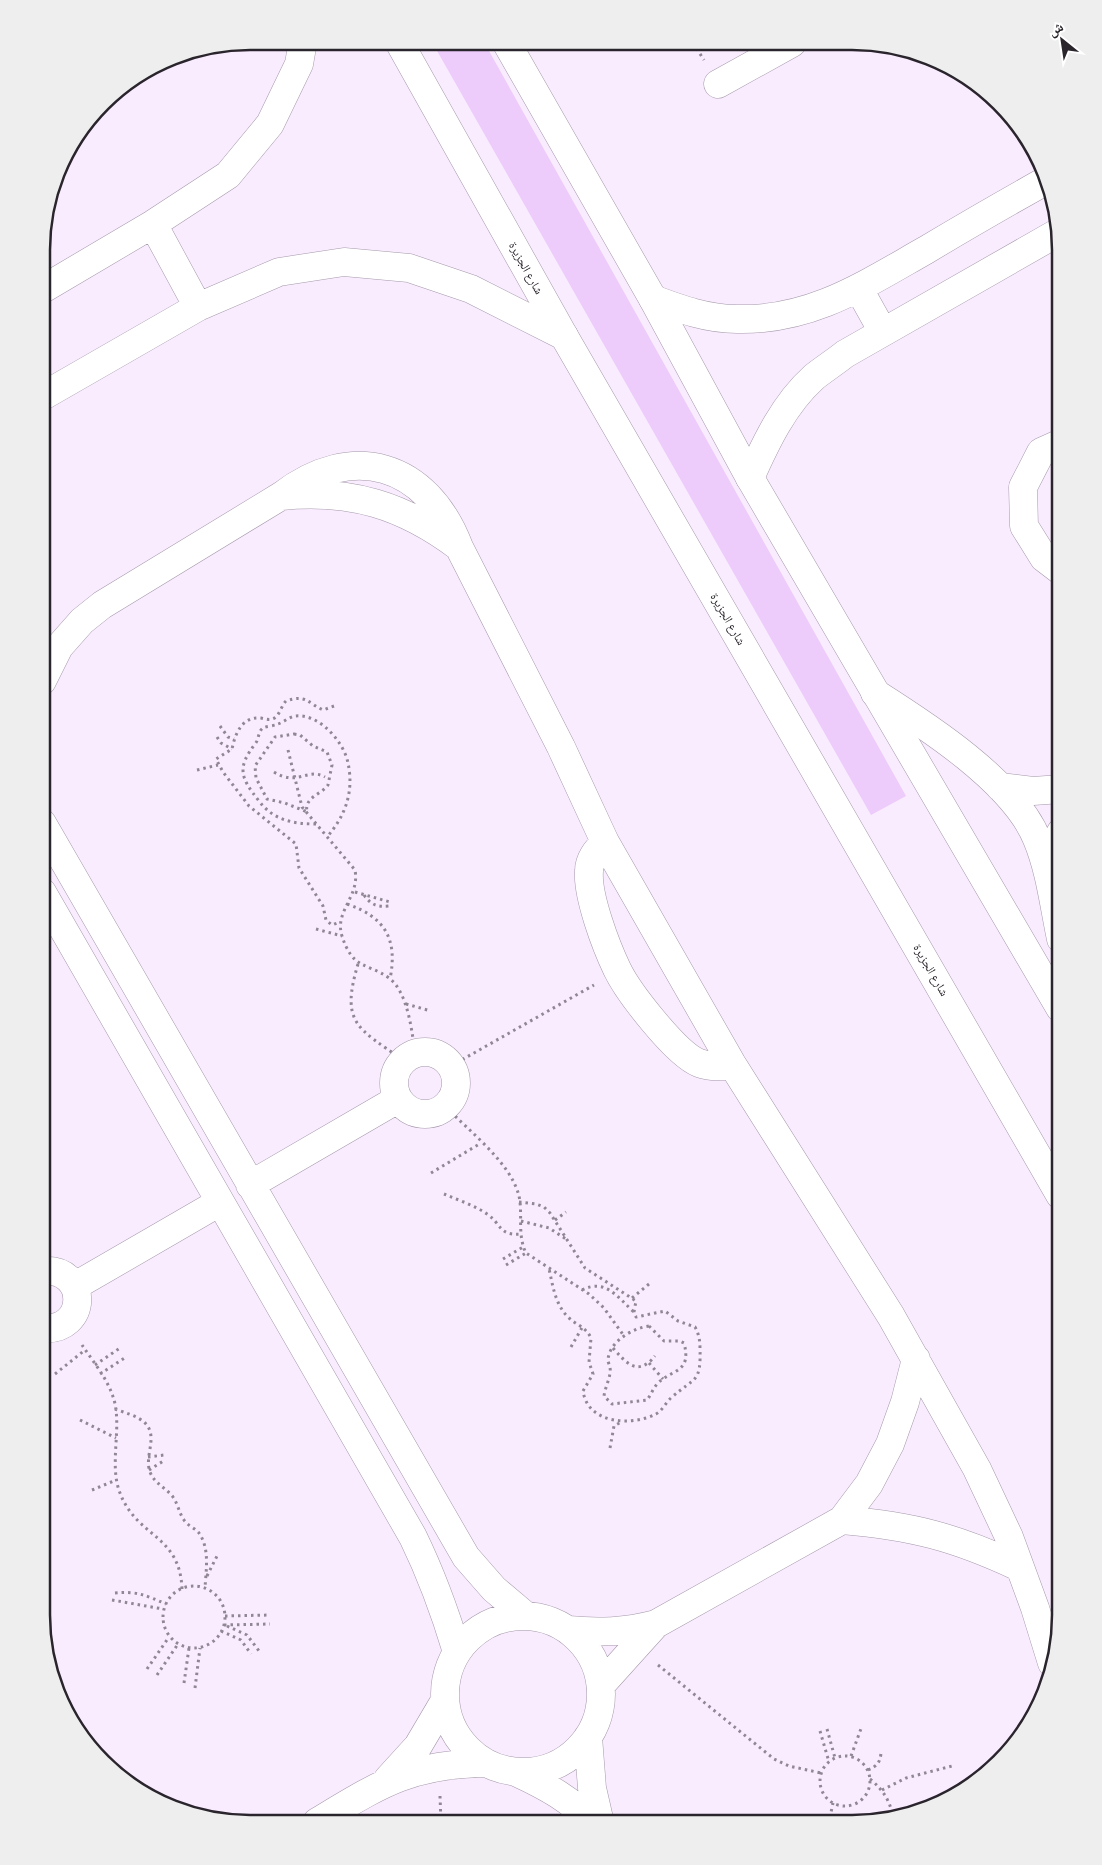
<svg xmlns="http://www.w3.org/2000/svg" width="1102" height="1865" viewBox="0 0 1102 1865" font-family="'Roboto Condensed','Noto Naskh Arabic',sans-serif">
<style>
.green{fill:#edcbfa}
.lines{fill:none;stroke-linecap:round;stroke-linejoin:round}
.minor-casing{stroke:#a599aa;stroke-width:29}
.major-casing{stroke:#a599aa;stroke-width:29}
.path{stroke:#908794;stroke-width:3;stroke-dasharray:2.5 4;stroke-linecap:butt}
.minor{stroke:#fff;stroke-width:28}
.major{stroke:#fff;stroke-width:28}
.labels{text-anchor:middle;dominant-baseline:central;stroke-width:5;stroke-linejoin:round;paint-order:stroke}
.street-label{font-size:12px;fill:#2a252c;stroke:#fff}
.rim{fill:none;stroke:#2a252c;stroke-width:2.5}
</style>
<rect width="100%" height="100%" fill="#f9ecff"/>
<!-- green -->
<path class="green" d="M432,42H484L906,796L871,815Z"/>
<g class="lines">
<!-- minor casing -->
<g class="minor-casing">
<path id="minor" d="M718,84L792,43
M153,224L198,307
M43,289L153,224L228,175L270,124L299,64L303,41
M859,289L883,332
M653,299C680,309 707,319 737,319C811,321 864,285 926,250C966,226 1006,203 1047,180
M43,396L198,307L279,272L344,262L409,268L471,289L564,336
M750,478C766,442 784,404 814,377C824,369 835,362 845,354L1057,233
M281,496C350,489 403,505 459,547
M1061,571L1044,558L1024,526L1023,487L1041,452L1061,443
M42,681L59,647L82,621L102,605L281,496C352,441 427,463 459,547L561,747L605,842L732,1064L891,1316L977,1469L1009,1537L1035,1608L1052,1663
M875,693C927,726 1014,782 1037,839C1050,870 1054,906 1061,939
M1000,787L1033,791L1061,789
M42,823L466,1557L494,1589L526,1616
M605,842C597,850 589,859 589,871C587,896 606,946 617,969C628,992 676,1054 699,1063C710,1067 721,1067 732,1064
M1047,869L1052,850L1061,832
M42,892L413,1537C431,1574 445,1612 457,1652
M394 1083a31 31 0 1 1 62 0a31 31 0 1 1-62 0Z
M250,1185L398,1099
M75,1286L220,1202
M42,1328C88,1333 90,1267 42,1271
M842,1520C912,1526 955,1537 1019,1567
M445 1694a78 78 0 1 1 156 0a78 78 0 1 1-156 0Z
M568,1630C599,1633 625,1632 656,1624L842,1520L869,1484L890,1444L905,1402L916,1359
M601,1685L656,1624
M588,1737L592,1788L600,1823
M518,1773C546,1786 572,1800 592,1823
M388,1779L418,1746L444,1702
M317,1822C379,1785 409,1764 485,1763"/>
</g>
<!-- major casing -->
<g class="major-casing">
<path id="major" d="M399,42L564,336L1060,1195
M506,42L653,299L750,478L1060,1008"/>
</g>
<!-- path -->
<path class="path" d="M693,43L704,60
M334,706L323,710C308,703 306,694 286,701C282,705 280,713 276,717C271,721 266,719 261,718C242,716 235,734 232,749L216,759L223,772L249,806L296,844L299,868L323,906L326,920L332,925L340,922
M220,726L228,737L234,739
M294,734L300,735L313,746L327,752L332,765L328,785C321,795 304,797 307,812L285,803L267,799L256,778L255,766L275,737Z
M217,737L221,743L232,749
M288,750L302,807L355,870C360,897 334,911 342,936C353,970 366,962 389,978C408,992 412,1032 415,1053
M197,770L218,765
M274,772C298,787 307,767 325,777
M316,824C293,824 273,820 259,801C240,777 237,768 255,744C259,740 258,731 263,728C267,726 274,726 278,724C284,722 289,717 295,716C319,713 344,742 348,763C354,791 346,815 327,837
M355,892L390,902
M364,895C371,905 377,907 389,906
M347,904C385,917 398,939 390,979
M316,929L342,936
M358,964C340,1024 358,1028 403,1060
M406,1004L431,1011
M451,1066L594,985
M446,1107C469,1131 511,1163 519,1196C523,1214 517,1235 526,1253L589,1294L604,1308L624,1336
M431,1173L481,1143
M444,1194C458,1200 474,1205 487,1214C502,1224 498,1236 522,1234
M519,1202L536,1204L544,1207L550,1213L585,1268L636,1301L634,1312L636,1317L665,1311L678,1321L695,1327C699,1334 700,1341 700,1349C701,1383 695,1377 672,1397C666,1402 663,1410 656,1414C633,1426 588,1425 583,1391L593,1374L589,1362L591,1338C586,1327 576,1325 568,1317C555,1304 553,1286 549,1269
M555,1220L566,1212
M521,1221L549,1228L566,1239
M503,1259L523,1247
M506,1265L526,1253
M582,1290C606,1278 617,1297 634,1312
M632,1298L649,1284
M649,1326L664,1341H680L684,1343C692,1373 672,1369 658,1383C653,1388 651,1395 647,1400L612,1404L604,1396C605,1388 609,1381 610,1373C611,1368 609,1365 608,1361C608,1342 633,1328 649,1326Z
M82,1345C92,1360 106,1377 112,1394C124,1423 108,1463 120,1493C137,1538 180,1534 182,1589
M571,1347L583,1326
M613,1348C626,1363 638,1377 655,1356
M649,1363L663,1379
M95,1365L120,1348
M55,1374L85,1350
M100,1374L126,1357
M115,1409C125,1413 139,1416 146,1424C158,1438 144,1456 150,1472C155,1484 165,1487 173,1497C178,1504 179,1513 184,1520C188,1526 195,1528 199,1533C210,1549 206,1570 205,1588
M80,1420L116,1438
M610,1448L614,1426L621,1422
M148,1457L164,1455
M149,1470L165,1460
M92,1490L116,1480
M207,1576L217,1556
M163 1617a31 31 0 1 1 62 0a31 31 0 1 1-62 0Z
M115,1593C137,1591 145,1595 166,1604
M112,1600L163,1609
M225,1616L270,1615
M224,1625L270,1624
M227,1626L247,1635L259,1651
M221,1631L241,1640L251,1654
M658,1665L774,1759L789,1766L821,1773
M147,1669L169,1637
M157,1675L178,1644
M184,1683L189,1648
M195,1688L200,1648
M827,1729L835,1758
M820,1731L829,1762
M820 1781a25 25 0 1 1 50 0a25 25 0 1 1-50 0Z
M851,1756L862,1726
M868,1770C877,1766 880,1763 881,1753
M870,1779C883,1790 889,1799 893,1816
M882,1790L906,1778L952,1766
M440,1796L441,1823
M832,1824L830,1817L833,1803"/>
<!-- minor -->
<use href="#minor" class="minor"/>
<!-- major -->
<use href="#major" class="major"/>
</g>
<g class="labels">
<!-- street labels -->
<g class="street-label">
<text transform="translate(526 268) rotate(61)">شارع الجزيرة</text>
<text transform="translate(728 619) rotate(60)">شارع الجزيرة</text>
<text transform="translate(931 970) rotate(60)">شارع الجزيرة</text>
</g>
</g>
<!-- crop -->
<path d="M0 0H1102V1865H0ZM250 50H852A200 200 0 0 1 1052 250V1615A200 200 0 0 1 852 1815H250A200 200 0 0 1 50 1615V250A200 200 0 0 1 250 50Z" fill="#eee" fill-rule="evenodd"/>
<path class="rim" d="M250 50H852A200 200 0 0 1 1052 250V1615A200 200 0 0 1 852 1815H250A200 200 0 0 1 50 1615V250A200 200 0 0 1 250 50Z"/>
<!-- north arrow -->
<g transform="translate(1062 40) rotate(330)" stroke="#ffffff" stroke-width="4" paint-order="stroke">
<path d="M0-4L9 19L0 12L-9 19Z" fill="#2a252c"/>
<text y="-8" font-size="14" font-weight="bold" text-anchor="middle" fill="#2a252c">ش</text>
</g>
</svg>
